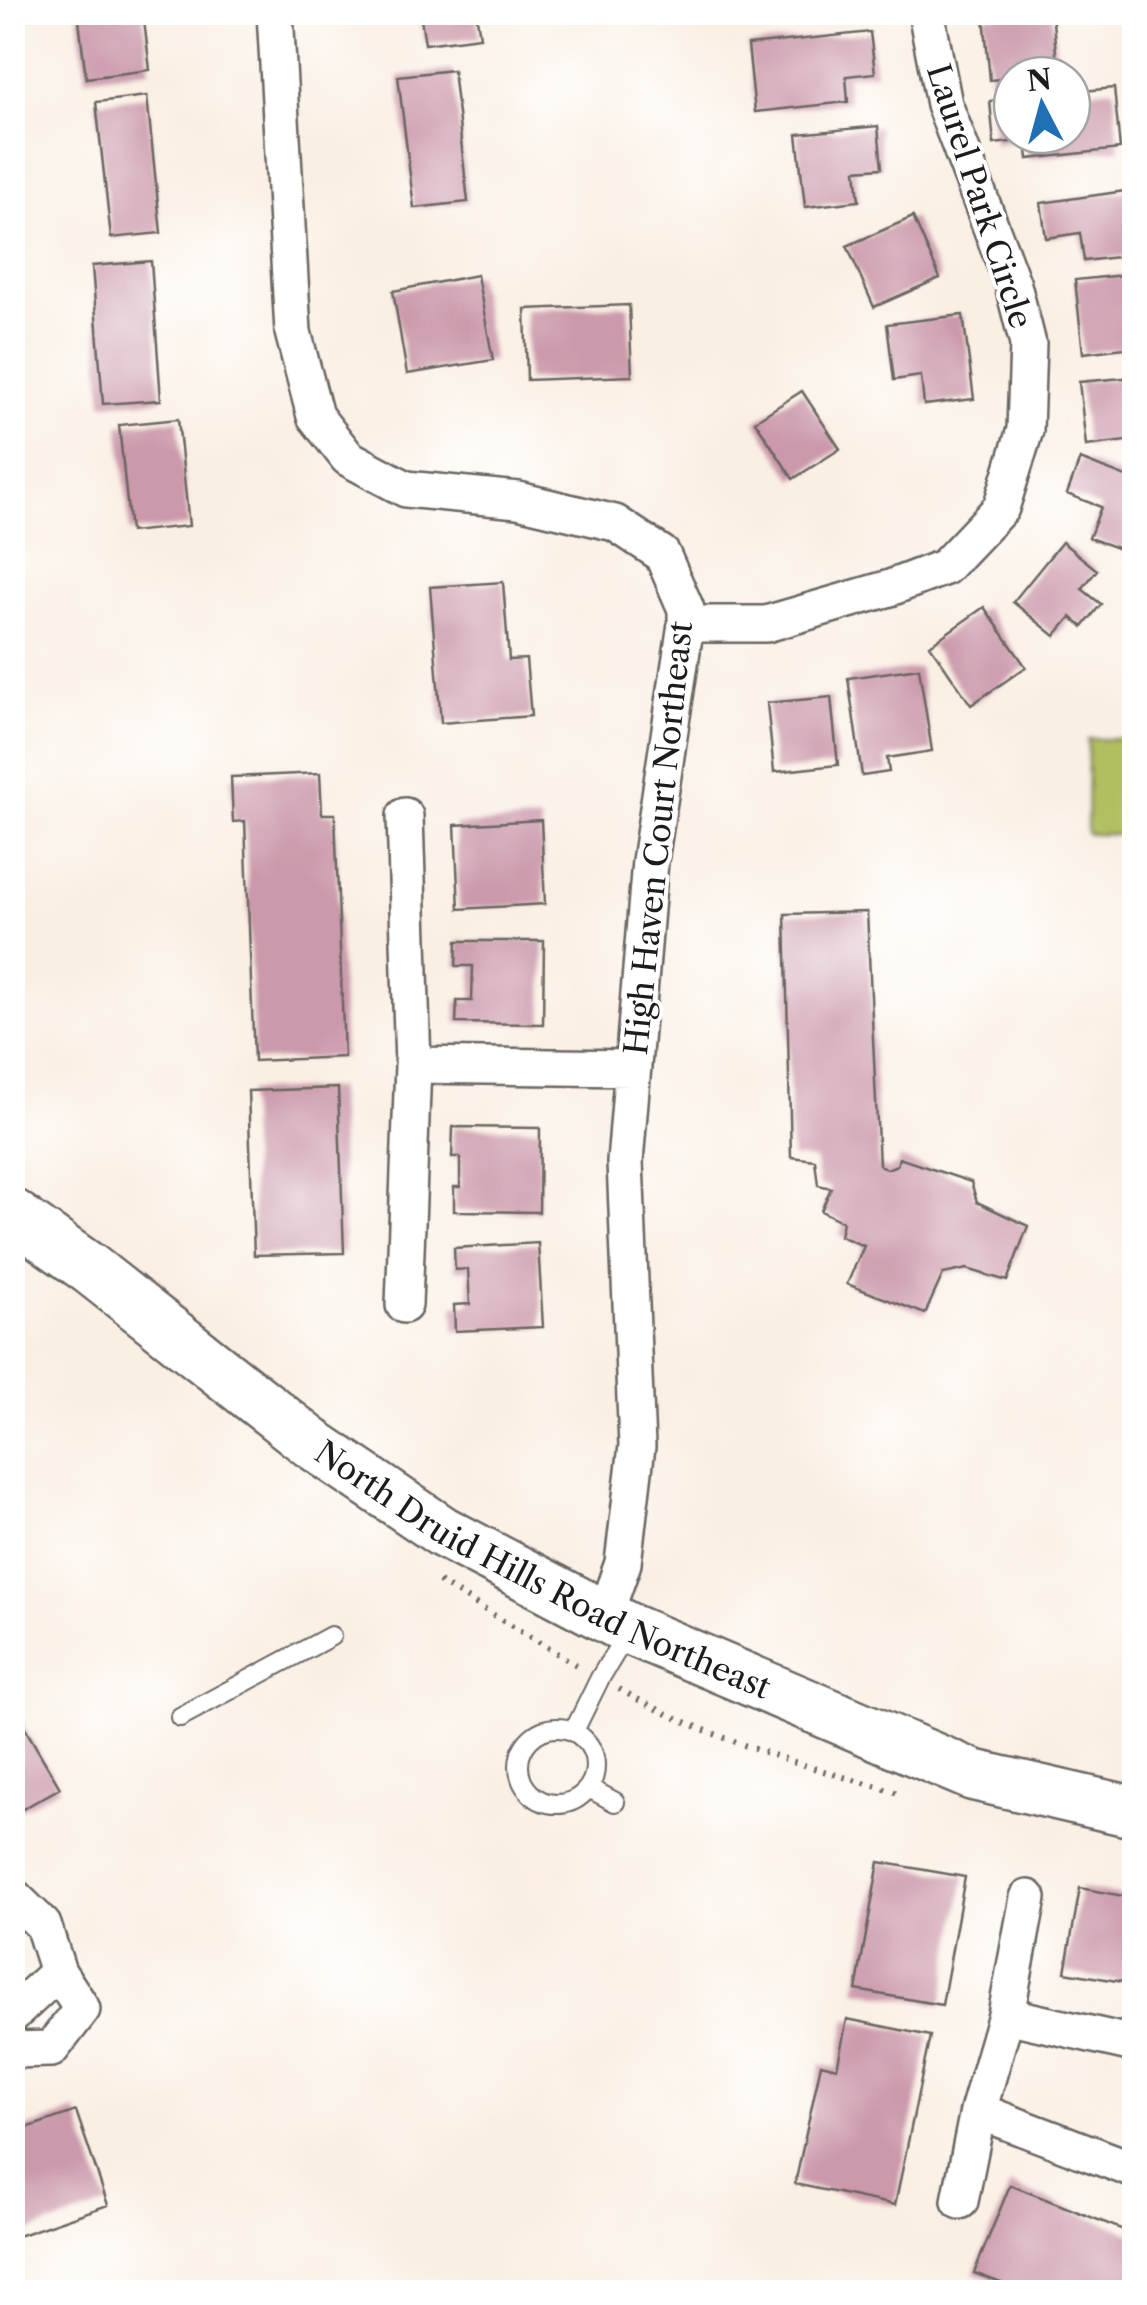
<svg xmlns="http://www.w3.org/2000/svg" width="1147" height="2305" viewBox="0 0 1147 2305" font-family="'Libre Caslon Text',serif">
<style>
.pitch{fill:#b1bf61;stroke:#666e3e;stroke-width:2.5}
.building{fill:#cb99ab}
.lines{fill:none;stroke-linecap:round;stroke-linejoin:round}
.service-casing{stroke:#6a6662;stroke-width:22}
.minor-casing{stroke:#6a6662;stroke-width:40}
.secondary-casing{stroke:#6a6662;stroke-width:55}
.path{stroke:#6a6662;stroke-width:6;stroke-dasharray:2.5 8;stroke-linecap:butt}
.service{stroke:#fff;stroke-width:18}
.minor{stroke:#fff;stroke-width:35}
.secondary{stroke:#fff;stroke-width:50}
.labels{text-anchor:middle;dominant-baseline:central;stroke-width:8;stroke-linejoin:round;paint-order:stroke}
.street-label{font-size:32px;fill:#1c1c1c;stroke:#fff}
</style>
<rect width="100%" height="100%" fill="#fff"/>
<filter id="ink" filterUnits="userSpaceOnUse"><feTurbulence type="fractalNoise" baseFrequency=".01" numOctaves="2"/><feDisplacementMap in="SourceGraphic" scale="20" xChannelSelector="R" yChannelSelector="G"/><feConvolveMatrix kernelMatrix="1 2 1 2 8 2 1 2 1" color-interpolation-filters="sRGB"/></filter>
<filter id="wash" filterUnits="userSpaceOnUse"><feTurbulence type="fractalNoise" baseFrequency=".0048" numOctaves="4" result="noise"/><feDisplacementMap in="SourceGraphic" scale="40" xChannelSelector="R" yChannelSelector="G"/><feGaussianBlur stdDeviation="2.25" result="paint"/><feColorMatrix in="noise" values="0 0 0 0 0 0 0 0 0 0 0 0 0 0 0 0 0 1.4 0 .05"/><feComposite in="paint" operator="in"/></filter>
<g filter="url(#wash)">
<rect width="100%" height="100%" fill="#faefe3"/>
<!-- pitch -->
<path class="pitch" d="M1088,739H1134V835L1087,834Z"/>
<g id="blocks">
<!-- building -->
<path class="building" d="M78,12H143L150,70L86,78Z
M420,12H476L480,37L425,44Z
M788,12H840V15L789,20Z
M1018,12H1052L1058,73L1012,75V78L990,80L984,16Z
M870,32L875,73L846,76L848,102L755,112L748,45Z
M453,70L468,202L414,208L398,76Z
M1114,88L1120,149L1028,159L1026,140L994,144L990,101L1012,98V135H1072V92Z
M147,96L161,233L111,238L96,102Z
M878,126L882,168L856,170L859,201L805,207L797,134Z
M1132,190L1134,255L1084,261L1080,233L1046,238L1041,203Z
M913,217L940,278L874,307L847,246Z
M151,261L161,400L103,404L92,266Z
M1134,274V347L1083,353L1075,280Z
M477,275L493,360L407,374L393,291Z
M629,305L632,376L527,380L525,309Z
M963,315L974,399L924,405L921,376L894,380L887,324Z
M1134,377V440L1086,446L1079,382Z
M802,391L840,449L793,479L755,421Z
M178,419L189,526L130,532L119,425Z
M1080,459L1134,480V554L1089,538L1101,507L1067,494Z
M1062,542L1097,570L1082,589L1101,604L1083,627L1071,617L1055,636L1013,602Z
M503,582L509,660L526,659L531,716L441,723L430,587Z
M984,607L1026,667L971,705L930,645Z
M919,668L932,751L887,758L889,772L862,776L848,678Z
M831,697L838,765L774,772L767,703Z
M320,773L322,814H335L344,1057L254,1061L245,821L233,822L231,777Z
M541,820L545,904L459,909L455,825Z
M867,912L879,1165L887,1169L897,1165L899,1158L971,1182L977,1202L1028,1226L1007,1281L967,1269L943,1274L925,1314L847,1284L864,1246L840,1236L843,1222L821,1211L831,1188L818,1185L815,1160L791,1157L785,914Z
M457,941H544L543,1024L456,1023L457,1001H472L473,966H456Z
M338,1088L344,1253L254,1255L248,1091Z
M453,1127L540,1128L539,1212L454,1211V1187H460V1157H452Z
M538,1243L543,1327L455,1331L454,1305L470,1304L468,1269L455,1270L454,1248Z
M12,1706L60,1788L12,1815Z
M879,1862L965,1877L942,2005L856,1990Z
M1080,1888L1134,1898V1984L1065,1972Z
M847,2019L930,2036L895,2205L795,2184L821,2064L837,2068Z
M76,2111L108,2205L12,2238V2133Z
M1010,2185L1134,2234V2292H1025L974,2273Z"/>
</g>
</g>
<g filter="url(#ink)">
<use href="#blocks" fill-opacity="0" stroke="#6a6662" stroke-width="2.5"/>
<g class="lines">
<!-- service casing -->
<g class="service-casing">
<path id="service" d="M180,1717L331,1636
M519 1766a38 38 0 1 1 76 0a38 38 0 1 1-76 0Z
M574,1731L600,1678L629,1630
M589,1788L615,1802"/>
</g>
<!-- minor casing -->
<g class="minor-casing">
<path id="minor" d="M275,12L293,332L315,416L348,458L406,489L518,500L615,523L662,554L686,609V624L650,861L625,1162L637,1446L623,1563L604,1617
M686,624H766L890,588L945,567L1001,508L1025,430L1028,344L1013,285L944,104L926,12
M413,1065L633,1068
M404,1305L413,1065L405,816
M12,1895L43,1925L58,1972L12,2015
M1006,2015L1134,2044
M12,2050L51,2049L82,2009L58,1972
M978,2111L1134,2170
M960,2201L978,2111L1006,2015L1028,1898"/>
</g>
<!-- secondary casing -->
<g class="secondary-casing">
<g id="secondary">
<path id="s1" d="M12,1214L90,1269L310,1442L443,1532L629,1629L973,1775L1134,1812"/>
</g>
</g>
<!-- path -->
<path class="path" d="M439,1582L578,1666
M619,1689C707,1739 806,1766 902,1794"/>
<!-- service -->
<use href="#service" class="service"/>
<!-- minor -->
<use href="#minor" class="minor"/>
<!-- secondary -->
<use href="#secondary" class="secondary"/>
</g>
</g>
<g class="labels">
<!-- street labels -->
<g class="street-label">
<text transform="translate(980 196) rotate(72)">Laurel Park Circle</text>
<text transform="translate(658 838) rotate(-84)">High Haven Court Northeast</text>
<text stroke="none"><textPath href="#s1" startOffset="642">North Druid Hills Road Northeast</textPath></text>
</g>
</g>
<!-- margin -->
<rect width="1147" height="2305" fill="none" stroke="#fff" stroke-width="50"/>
<!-- north arrow -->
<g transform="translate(1042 105) rotate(354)"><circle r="48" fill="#ffffff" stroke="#a4a4a4" stroke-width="2.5"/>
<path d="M0-8L18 38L0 25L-18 38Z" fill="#1f6fb2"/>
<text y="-15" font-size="28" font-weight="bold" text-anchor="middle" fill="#1c1c1c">N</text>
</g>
</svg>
